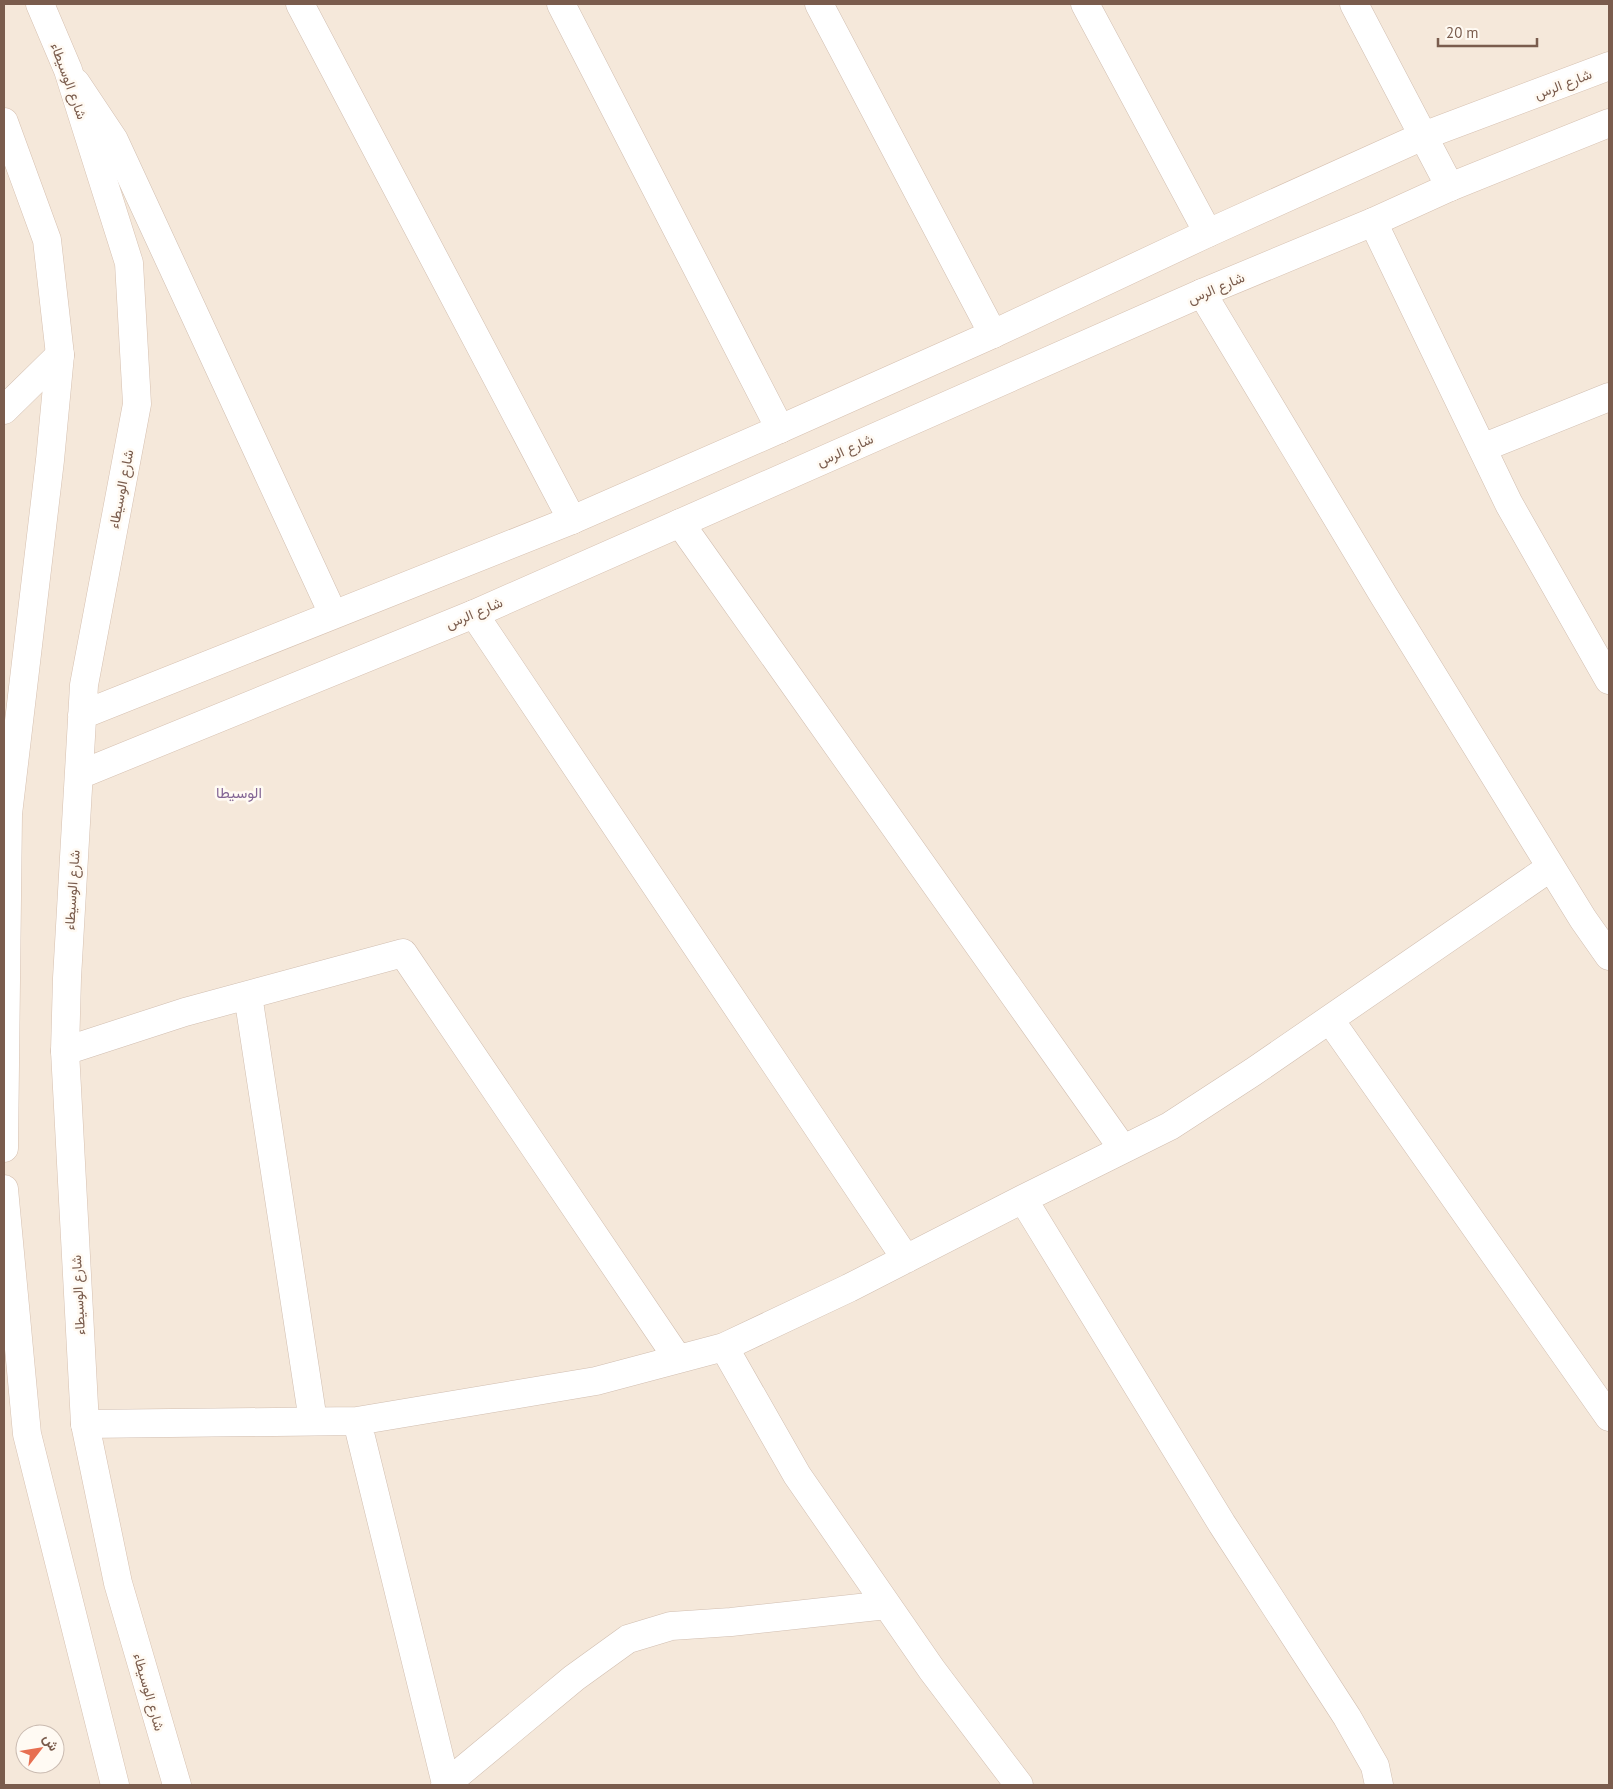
<svg xmlns="http://www.w3.org/2000/svg" width="1613" height="1789" viewBox="0 0 1613 1789" font-family="'PT Sans',Vazirmatn,sans-serif">
<style>
.residential{fill:#f5e8da;fill-rule:evenodd}
.lines{fill:none;stroke-linecap:round;stroke-linejoin:round}
.street-casing{stroke:#d1beb0;stroke-width:29}
.secondary-casing{stroke:#d6c0b0;stroke-width:29}
.street{stroke:#fff;stroke-width:28}
.secondary{stroke:#fff;stroke-width:28}
.labels{text-anchor:middle;dominant-baseline:central;stroke-width:5;stroke-linejoin:round;paint-order:stroke}
.street-label{font-size:14px;fill:#7a5c4d;stroke:#fffaf3}
.neighbourhood-label{font-size:15px;fill:#846695;stroke:#fffaf3}
</style>
<rect width="100%" height="100%" fill="#fdf6ec"/>
<!-- residential -->
<path class="residential" d="M4,4H1609V1785H4ZM25,1734H55V1764H25Z"/>
<g class="lines">
<!-- street casing -->
<g class="street-casing">
<path id="street" d="M300,4L572,520
M561,4L780,429
M819,4L993,334
M1085,4L1208,233
M1354,4L1450,187
M76,83L114,140L333,614
M1373,222L1509,504L1609,680
M1202,293L1384,596L1583,919L1609,956
M4,410L60,355
M1482,448L1609,397
M680,523L1123,1149
M474,614L906,1259
M248,995L313,1421
M1330,1020L1609,1417
M65,1051L185,1012L403,953L678,1359
M1023,1199L1222,1524L1347,1717L1375,1766L1379,1785
M724,1347L797,1475L932,1670L1019,1785
M357,1421L446,1784
M85,1424L357,1421L596,1381L724,1347L849,1288L1023,1199L1170,1126L1253,1072L1551,867
M445,1785L574,1678L628,1639L671,1626L731,1622L887,1605"/>
</g>
<!-- secondary casing -->
<g class="secondary-casing">
<path id="secondary" d="M40,4L68,70L129,263L137,404L84,685L67,978L65,1051L85,1424L118,1583L177,1785
M4,122L47,240L60,355L50,460L8,814L4,1148
M82,715L572,520L780,429L993,334L1208,233L1423,136L1609,66
M79,775L474,614L1202,293L1373,222L1450,187L1609,123
M4,1189L27,1434L115,1785"/>
</g>
<!-- street -->
<use href="#street" class="street"/>
<!-- secondary -->
<use href="#secondary" class="secondary"/>
</g>
<g class="labels">
<!-- street labels -->
<g class="street-label">
<text transform="translate(69 81) rotate(70)">شارع الوسيطاء</text>
<text transform="translate(1563 84) rotate(-21)">شارع الرس</text>
<text transform="translate(1216 288) rotate(-23)">شارع الرس</text>
<text transform="translate(845 450) rotate(-24)">شارع الرس</text>
<text transform="translate(121 489) rotate(-79)">شارع الوسيطاء</text>
<text transform="translate(474 613) rotate(-23)">شارع الرس</text>
<text transform="translate(72 890) rotate(-86)">شارع الوسيطاء</text>
<text transform="translate(78 1295) rotate(-93)">شارع الوسيطاء</text>
<text transform="translate(149 1692) rotate(74)">شارع الوسيطاء</text>
</g>
<!-- neighbourhood labels -->
<g class="neighbourhood-label">
<text x="239" y="792">الوسيطا</text>
</g>
</g>
<!-- border -->
<rect width="1613" height="1789" fill="none" stroke="#7a5c4d" stroke-width="10"/>
<!-- north arrow -->
<g transform="translate(40 1749) rotate(59)"><circle r="24" fill="#fffaf3" stroke="#cabbb1"/>
<path d="M0-4L9 19L0 12L-9 19Z" fill="#e76f51"/>
<text y="-8" font-size="14" font-weight="bold" text-anchor="middle" fill="#7a5c4d">ش</text>
</g>
<!-- scale -->
<path d="M1438 38v8h99v-8" fill="none" stroke="#7a5c4d" stroke-width="2.5"/>
<text x="1446" y="38" font-size="15" fill="#7a5c4d" stroke="#fffaf3" stroke-width="4" paint-order="stroke">20 m</text>
</svg>
